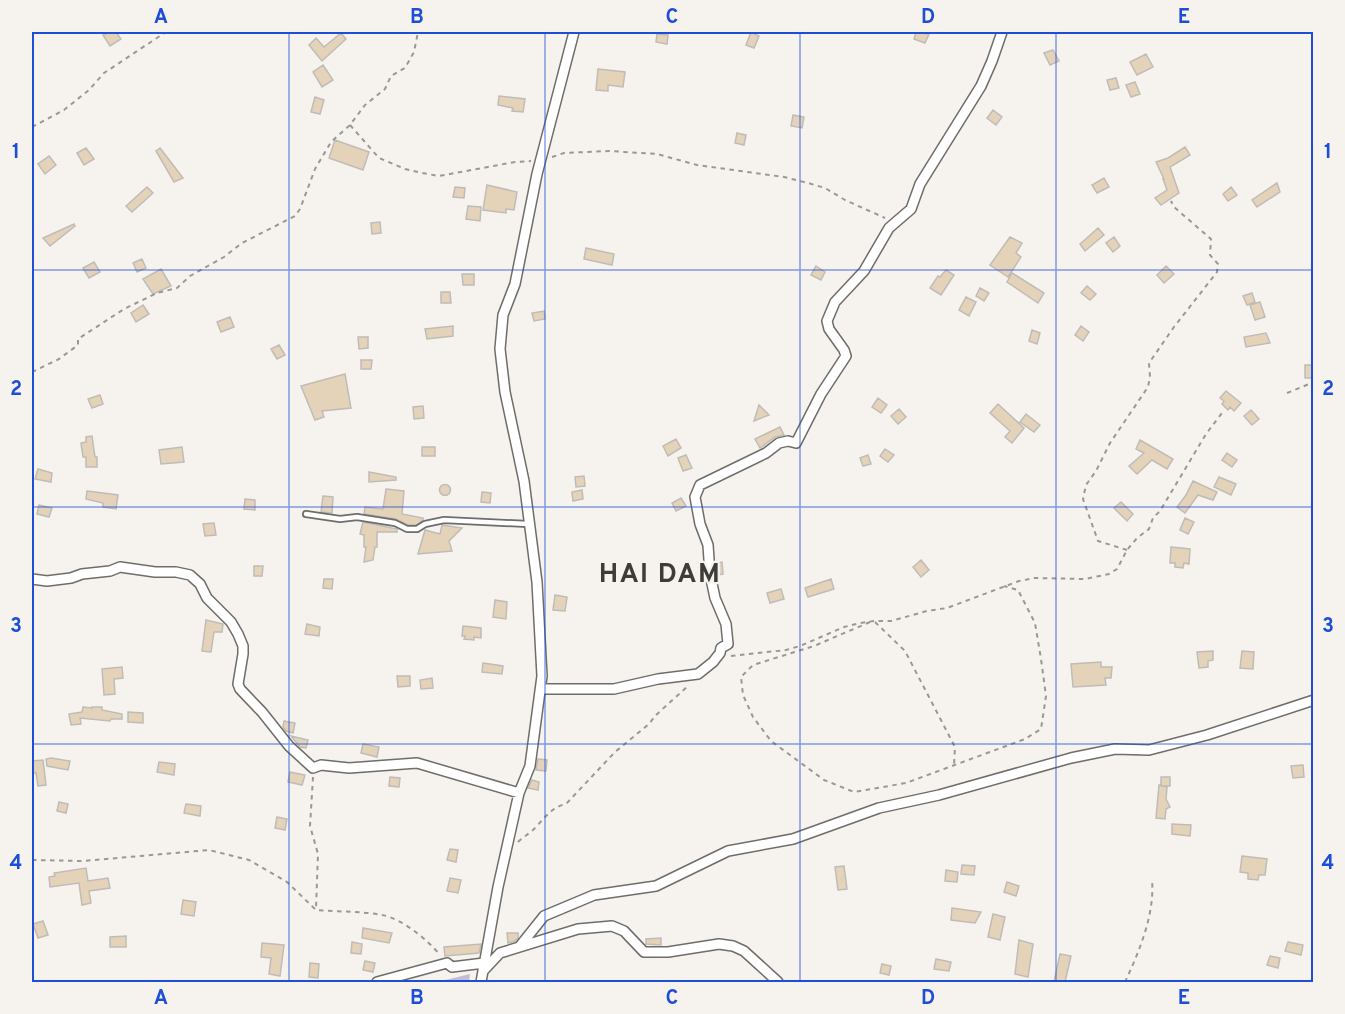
<svg xmlns="http://www.w3.org/2000/svg" width="1345" height="1014" viewBox="0 0 1345 1014" font-family="Overpass,sans-serif">
<style>
.green{fill:#c1bdd7}
.building{fill:#e5d3b9;stroke:#bfbcb8;stroke-width:1.5}
.lines{fill:none;stroke-linecap:round;stroke-linejoin:round}
.service-casing{stroke:#6f6d69;stroke-width:8}
.minor-casing{stroke:#6f6d69;stroke-width:12}
.path{stroke:#9a9894;stroke-width:2;stroke-dasharray:4.5 4.5;stroke-linecap:butt}
.service{stroke:#fff;stroke-width:4.5}
.minor{stroke:#fff;stroke-width:9}
.grid{fill:none;stroke:#1d4ed8;stroke-width:1.5;stroke-opacity:0.55}
.labels{text-anchor:middle;dominant-baseline:central;stroke-width:4.5;stroke-linejoin:round;paint-order:stroke}
.district-label{font-size:27px;font-weight:bold;letter-spacing:1.5px;fill:#3e3c38;stroke:#f6f3ee}
.neatline{fill:none;stroke:#1d4ed8;stroke-width:2}
.grid-label{font-size:20px;text-anchor:middle;font-weight:bold;fill:#1d4ed8}
</style>
<rect width="100%" height="100%" fill="#f6f3ee"/>
<!-- green -->
<path class="green" d="M470,974L469,982H437Z"/>
<!-- building -->
<path class="building" d="M109,32H116L121,39L110,46L103,35Z
M751,32L759,36L754,48L746,45Z
M916,32L929,34L925,43L914,39Z
M341,33L346,39L322,61L309,45L316,38L324,47Z
M657,34L668,35L667,44L656,42Z
M1053,50L1059,61L1050,65L1044,53Z
M1146,54L1153,67L1137,75L1130,62Z
M323,65L333,80L322,87L313,72Z
M598,69L625,72L623,87L608,85V91L596,90Z
M1116,78L1119,88L1110,90L1107,80Z
M1135,82L1140,94L1131,97L1126,85Z
M499,96L525,99L523,112L512,111L513,108L498,105Z
M315,97L324,100L320,114L311,112Z
M993,110L1002,117L996,125L987,118Z
M793,115L804,117L802,128L791,126Z
M737,133L746,135L744,145L735,143Z
M335,140L369,152L363,170L329,158Z
M1185,147L1190,155L1170,167L1179,193L1161,205L1155,198L1167,190L1163,179H1164L1156,162L1168,158Z
M86,148L94,159L84,165L77,153Z
M160,148L183,178L174,182L156,151Z
M49,156L56,165L45,174L38,164Z
M1104,178L1109,187L1097,193L1092,185Z
M1277,183L1280,192L1257,207L1252,200Z
M487,185L517,192L514,210L506,209V213L483,210Z
M147,187L153,193L132,212L126,206Z
M455,187L465,188L464,198L453,197Z
M1231,187L1237,195L1228,201L1223,194Z
M468,206L481,207L480,221L466,219Z
M380,222L381,233L372,234L371,223Z
M74,224L75,226L50,246L43,238Z
M1098,228L1104,235L1085,251L1080,244Z
M1010,237L1022,243L1016,253L1021,257L1008,277L990,265Z
M1114,237L1120,246L1113,252L1106,243Z
M586,248L614,254L612,265L584,259Z
M142,259L146,268L137,272L133,263Z
M94,262L100,272L89,278L83,268Z
M816,266L825,272L821,280L811,275Z
M1166,266L1174,274L1164,283L1157,275Z
M161,269L171,286L153,294L143,279Z
M946,270L954,275L941,295L930,288L938,276L940,277Z
M1012,273L1044,293L1038,303L1007,282Z
M462,274H474V285H463Z
M1087,286L1096,294L1090,300L1081,293Z
M980,288L989,293L984,301L976,296Z
M441,292H450L451,303H441Z
M1252,293L1255,302L1247,305L1243,296Z
M966,297L976,302L969,316L959,310Z
M1260,302L1265,317L1255,320L1250,305Z
M143,305L149,314L136,322L131,313Z
M544,311L545,319L534,321L532,313Z
M230,317L234,327L221,332L217,322Z
M453,326V336L427,339L425,329Z
M1081,326L1089,332L1083,341L1075,335Z
M1032,330L1040,333L1037,344L1029,341Z
M1266,333L1270,343L1246,347L1244,337Z
M358,337H368V348L359,349Z
M279,345L285,355L277,359L271,349Z
M361,360H372L371,369H361Z
M1305,365H1314V378H1305Z
M345,374L351,408L322,411L324,417L315,420L301,386Z
M1226,391L1241,403L1234,411L1230,407L1228,410L1222,404L1224,401L1220,398Z
M100,395L103,404L92,408L88,399Z
M878,398L887,405L881,413L872,407Z
M998,404L1024,428L1012,443L1005,437L1010,431L990,413Z
M759,405L769,415L754,421Z
M423,406L424,418L414,419L413,407Z
M899,409L906,417L898,424L891,416Z
M1251,410L1259,419L1252,425L1244,416Z
M1026,414L1040,425L1034,432L1020,422Z
M780,427L784,435L775,437L760,448L755,439Z
M92,436L95,457H97V467H86V457H83L81,443L86,442V437Z
M676,439L681,448L668,456L663,446Z
M1140,440L1173,459L1167,469L1152,460L1137,474L1129,466L1144,453L1136,449Z
M182,447L184,462L161,464L159,450Z
M422,447H435V456H422Z
M885,449L894,455L888,462L880,456Z
M1227,453L1237,460L1232,467L1222,460Z
M686,455L692,468L683,471L678,458Z
M868,455L871,464L863,466L860,458Z
M38,469L52,473L51,482L35,479Z
M369,472L396,477V480L369,482Z
M584,476L585,486L576,487L575,477Z
M1219,477L1236,484L1231,495L1214,487Z
M1193,481L1217,492L1213,500L1198,495L1185,513L1177,507L1186,495Z
M439.5 490a5.5 5.5 0 1 1 11 0a5.5 5.5 0 1 1-11 0Z
M386,489L404,491L402,514L423,518V520L416,525H408L396,519L364,514L365,507L383,509Z
M582,490L583,499L573,501L572,492Z
M87,491L118,495L116,509L103,507V503L86,499Z
M482,492L491,493L490,503L481,502Z
M323,496L333,497L332,513L321,512Z
M681,498L686,506L676,511L672,503Z
M245,499L255,500V510L244,509Z
M1121,502L1133,514L1127,521L1114,508Z
M39,505L52,508L49,517L37,514Z
M1185,518L1194,522L1188,534L1180,530Z
M363,522L397,529V532H377V547H375L373,560L364,562L366,547H364V535L360,534Z
M214,523L216,535L205,536L203,524Z
M442,525L462,528L449,541L452,551L418,554L425,530L440,534Z
M1171,547L1190,549L1189,564L1184,563L1183,568L1175,567V563H1170Z
M921,560L929,570L921,577L913,567Z
M722,562L723,574L717,575L716,563Z
M254,566H263L262,576H254Z
M324,579H333L332,589L323,588Z
M831,579L834,589L808,597L805,588Z
M781,589L784,599L770,603L767,593Z
M555,595L567,597L565,611L553,610Z
M495,600L507,602L506,619L493,617Z
M206,620L223,624L222,632H214L211,652L202,651Z
M307,624L320,627L319,636L305,634Z
M463,626L481,628V638L474,637V640L464,639L465,636H462Z
M1213,651V660L1208,661V667L1199,668L1197,652Z
M1242,651L1254,652L1253,669L1240,668Z
M1101,662V667H1112L1111,678H1105L1106,685L1073,687L1071,664Z
M483,663L503,666L502,674L482,672Z
M122,667L123,678L114,679L115,694L104,695L102,669Z
M397,676H410V686L398,687Z
M432,678L433,688L421,689L420,680Z
M83,707L92,708V707H102V710L122,714V719H111L110,721L80,718L81,724L71,725L69,714L82,712Z
M128,712L143,713V723L128,722Z
M284,721L295,723L293,733L286,731L283,727Z
M291,736L308,740L306,748L300,747Z
M363,744L379,747L377,757L361,753Z
M51,758L70,761L68,770L47,766L46,759Z
M538,759L547,760L546,771L536,770Z
M43,760L46,785L38,786L36,773H32V761Z
M159,762L175,764L174,775L157,772Z
M1303,765L1304,777L1293,778L1291,766Z
M290,772L305,775L302,785L288,782Z
M390,777L400,778L399,787L389,786Z
M1161,777H1170V786H1161Z
M532,780L539,782L538,790L528,788Z
M1159,785L1167,787L1166,799L1170,807L1166,809L1165,819L1156,818Z
M59,802L68,804L66,813L57,811Z
M186,804L201,806L200,816L184,813Z
M277,817L287,819L285,830L275,828Z
M1172,824L1191,825L1190,836L1172,834Z
M450,849L458,850L456,862L447,860Z
M1242,856L1267,859L1265,875H1259L1258,880L1248,879V873L1240,872Z
M962,865L975,866L974,875L961,874Z
M844,866L847,889L838,890L835,867Z
M86,868L88,881L108,878L110,888L89,891L91,903L82,905L79,883L50,887L49,877L55,876L54,873Z
M946,870L958,872L957,882L945,881Z
M450,878L461,880L458,893L447,891Z
M1007,882L1019,886L1016,896L1004,892Z
M183,900L196,902L194,916L181,914Z
M952,908L981,912L975,923L951,920Z
M993,914L1005,917L1000,940L988,937Z
M43,921L48,935L38,938L33,924Z
M363,928L392,933L389,943L362,938Z
M507,933H518V938L515,941L508,943Z
M126,936V947H110V937Z
M661,938V945L646,944V939Z
M1019,940L1033,944L1028,977L1015,974Z
M352,942L362,944L361,954L351,953Z
M1288,942L1303,945L1301,955L1285,951Z
M262,943L284,945L280,976L269,974L271,958L261,957Z
M481,944L479,953L445,956L444,947Z
M1060,954L1071,956L1065,982H1054Z
M1270,956L1280,958L1278,968L1267,965Z
M936,959L951,962L949,971L934,969Z
M365,961L375,963L373,972L363,970Z
M310,963L319,964L318,978L309,977Z
M882,964L891,966L889,975L880,973Z"/>
<g class="lines">
<!-- service casing -->
<g class="service-casing">
<path id="service" d="M306,514L340,519L357,517L395,523L407,529H417L425,524L444,520L528,524"/>
</g>
<!-- minor casing -->
<g class="minor-casing">
<path id="minor" d="M32,579L47,581L71,578L82,574L110,571L120,567L155,572H176L190,575L200,584L207,598L231,622L238,634L243,646V654L238,684L240,689L262,712L289,746L313,768L321,765L349,768L417,763L519,793
M541,689H614L658,679L698,674L713,662L720,653L721,648L728,644L726,624L715,598L710,574L708,545L700,524L695,497L700,485L766,453L779,443L788,441L796,443L821,394L846,356L844,350L829,329L827,321L835,302L864,271L889,228L911,209L920,184L981,86L992,61L1002,32
M520,946L544,916L594,895L656,886L728,851L793,839L879,808L939,795L1071,758L1115,749L1149,750L1207,735L1314,700
M484,970L500,953L578,929L612,926L624,931L644,952H668L719,944L733,946L744,951L778,982
M377,982L447,963L452,967L484,963
M481,982L498,887L519,793L530,766L542,676L537,582L524,481L505,392L500,349L503,315L515,284L537,174L574,32"/>
</g>
<!-- path -->
<path class="path" d="M350,125L379,158L405,169L422,173L439,176L515,162L531,161
M32,127L64,110L89,90L104,73L166,32
M552,157L564,153L609,151L657,154L697,165L784,177L808,183L825,188L845,200L885,218
M32,372L59,359L78,345V339L124,309L157,293L177,288L190,276L224,257L242,243L295,216L300,209L315,169L331,142L350,125L365,105L385,89L391,76L405,68L414,52L418,32
M1287,393L1314,382
M1127,550L1098,541L1083,499L1086,485L1096,471L1110,443L1148,387L1150,377L1149,363L1174,327L1217,272L1218,264L1210,255L1211,239L1174,207L1171,201
M870,622L814,646L753,665L741,677L743,695L753,717L771,741L824,780L854,792L906,783L1025,739L1041,729L1046,696L1041,659L1035,623L1018,590L1004,586
M875,622L905,651L955,747L954,765
M731,656L786,650L800,646L844,627L860,623L874,621H891L927,611L947,608L1019,581L1035,578L1085,579L1109,574L1117,569L1127,550L1137,538L1149,529L1153,518L1160,511L1206,434L1222,413
M313,777L310,826L318,854L316,908
M518,842C523,837 529,834 534,829C544,819 551,807 566,804L615,752L649,724L656,715L689,685
M32,860L83,861L209,850L249,860L287,882L316,910C338,912 361,911 382,915C401,918 428,940 440,955
M1125,982C1139,952 1155,914 1152,880"/>
<!-- service -->
<use href="#service" class="service"/>
<!-- minor -->
<use href="#minor" class="minor"/>
</g>
<!-- grid -->
<path class="grid" d="M289,32V982M545,32V982M800,32V982M1056,32V982M32,270H1314M32,507H1314M32,744H1314"/>
<g class="labels">
<!-- district labels -->
<g class="district-label">
<text x="660" y="575">HAI DAM</text>
</g>
</g>
<!-- border -->
<rect width="1345" height="1014" fill="none" stroke="#f6f3ee" stroke-width="66"/>
<rect x="33" y="33" width="1279" height="948" class="neatline"/>
<g class="grid-label">
<text x="161" y="23">A</text>
<text x="417" y="23">B</text>
<text x="672" y="23">C</text>
<text x="928" y="23">D</text>
<text x="1184" y="23">E</text>
<text x="16" y="158">1</text>
<text x="1328" y="158">1</text>
<text x="16" y="395">2</text>
<text x="1328" y="395">2</text>
<text x="16" y="632">3</text>
<text x="1328" y="632">3</text>
<text x="16" y="869">4</text>
<text x="1328" y="869">4</text>
<text x="161" y="1004">A</text>
<text x="417" y="1004">B</text>
<text x="672" y="1004">C</text>
<text x="928" y="1004">D</text>
<text x="1184" y="1004">E</text>
</g>
</svg>
